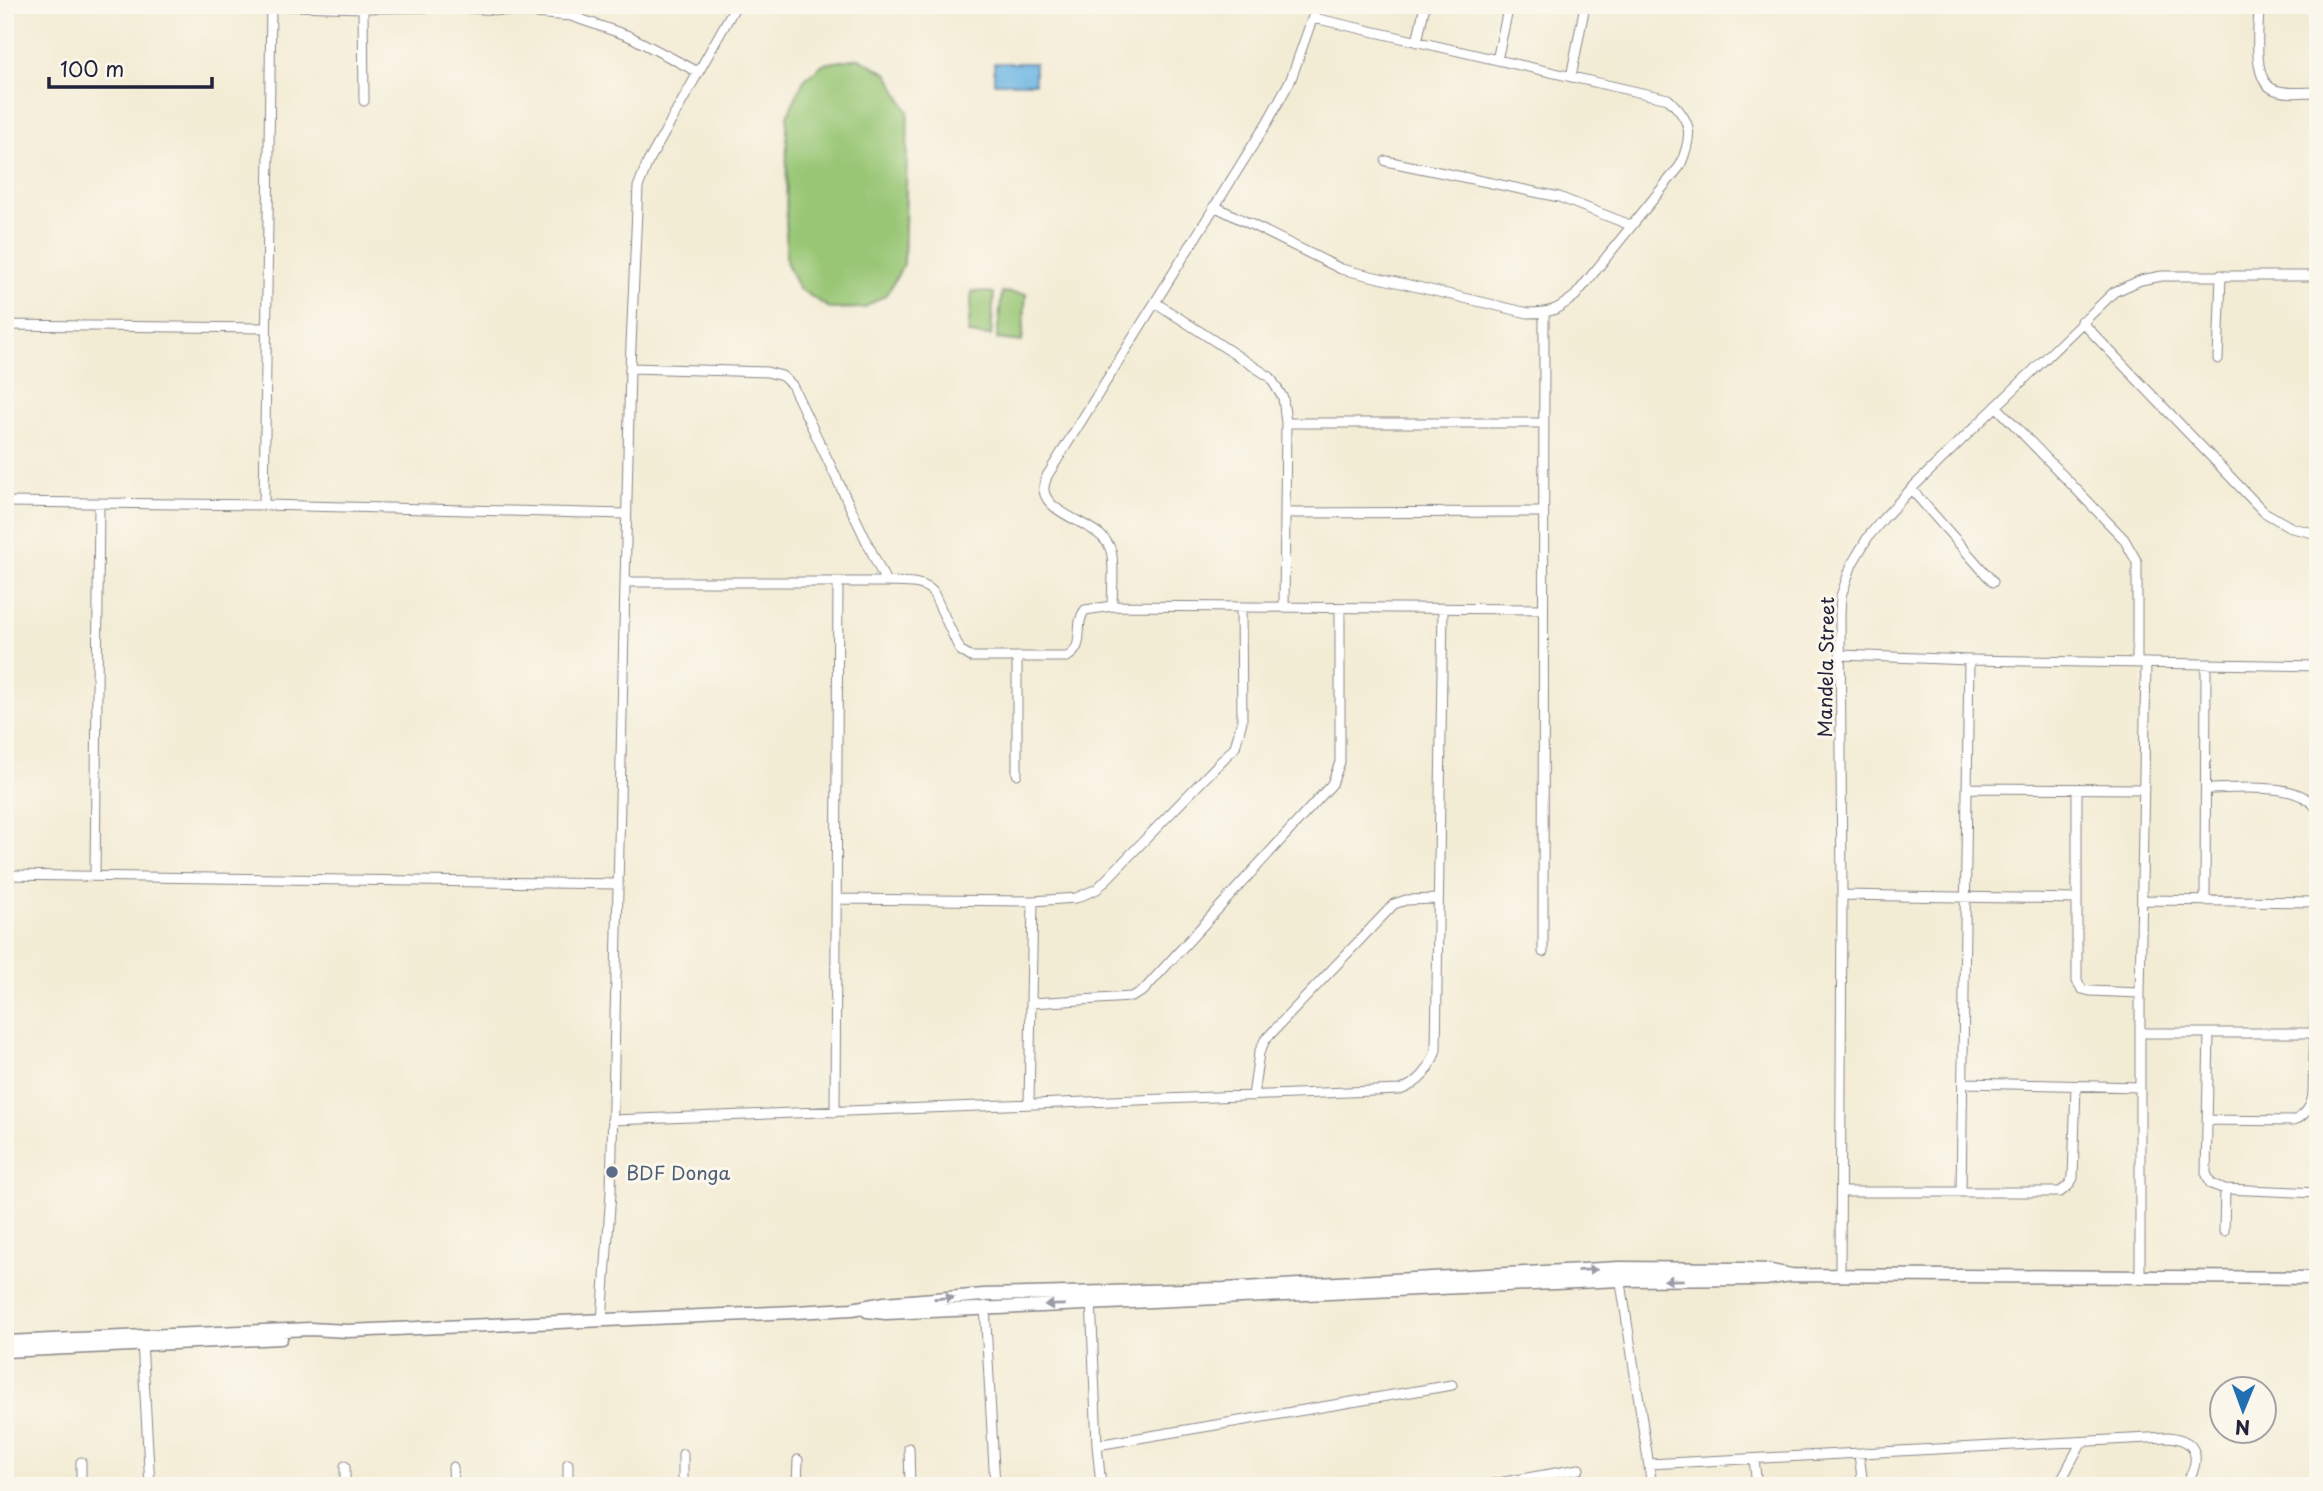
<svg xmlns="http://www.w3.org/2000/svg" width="2323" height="1491" viewBox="0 0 2323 1491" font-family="'Playpen Sans',sans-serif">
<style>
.green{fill:#98c675;stroke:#5d7458;stroke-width:2}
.water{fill:#67b4e1;stroke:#446b8e;stroke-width:2}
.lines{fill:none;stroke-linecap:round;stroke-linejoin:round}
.street-casing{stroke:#8a8788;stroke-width:11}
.secondary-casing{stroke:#8a8788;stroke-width:15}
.street{stroke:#fff;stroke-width:9}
.secondary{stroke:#fff;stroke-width:12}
.oneway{fill:#9c9ca7}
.service-dot{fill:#5c6f8a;stroke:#fbf7ec;stroke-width:2.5}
.labels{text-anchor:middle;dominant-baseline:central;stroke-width:6;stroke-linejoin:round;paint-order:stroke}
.street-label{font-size:19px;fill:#22223b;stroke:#fbf7ec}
.service-label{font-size:19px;fill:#4e5e75;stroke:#fbf7ec;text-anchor:start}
</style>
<rect width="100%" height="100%" fill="#fbf7ec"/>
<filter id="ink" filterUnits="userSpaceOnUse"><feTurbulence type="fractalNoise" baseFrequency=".0143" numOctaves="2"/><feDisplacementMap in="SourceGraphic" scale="14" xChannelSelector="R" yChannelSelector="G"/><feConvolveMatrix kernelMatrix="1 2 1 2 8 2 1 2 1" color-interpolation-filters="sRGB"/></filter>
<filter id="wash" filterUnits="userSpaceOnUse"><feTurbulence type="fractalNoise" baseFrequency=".00686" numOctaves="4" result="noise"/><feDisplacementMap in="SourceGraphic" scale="28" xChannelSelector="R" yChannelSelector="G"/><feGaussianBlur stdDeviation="1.57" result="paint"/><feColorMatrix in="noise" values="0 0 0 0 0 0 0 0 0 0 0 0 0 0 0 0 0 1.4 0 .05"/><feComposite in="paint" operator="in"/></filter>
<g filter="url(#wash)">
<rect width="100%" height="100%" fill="#f3ecd5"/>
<!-- green -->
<path class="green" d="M859,58L888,74L908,112L904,264L887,294L864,308L831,309L798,288L786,261L787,116L804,80L823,64Z
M972,291L994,293L991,336L968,334Z
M1002,292L1026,294L1022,342L997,339Z"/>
<!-- water -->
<path class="water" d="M994,63H1035V83H994Z"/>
</g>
<g filter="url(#ink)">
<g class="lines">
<!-- street casing -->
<g class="street-casing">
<path id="street" d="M261,5L363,8L458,7L571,16L629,36L698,72
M2259,5C2259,27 2251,79 2273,89C2285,95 2305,92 2318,92
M363,8L364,101
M1417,42L1425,5
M1497,60L1509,5
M1571,77L1585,5
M1386,161L1559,197L1630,225
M1214,206L1341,269L1528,313C1551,313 1557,310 1575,296L1680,166C1693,135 1693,122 1668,99L1314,18
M1156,303L1270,377L1283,398L1286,423L1284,608
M2081,321L2264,512L2292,528L2318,534
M5,325L266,328
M2218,359L2221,275
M630,368L767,372L782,376L792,385L886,582
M1996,406L2124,539L2137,562V663
M1286,423H1543
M1911,489L1993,582
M5,502L264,505L626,514
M264,505L271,5
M1285,513L1542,512
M625,582H886C902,583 922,580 933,592L960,650L971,657H1067C1087,646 1073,625 1085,610L1112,606L1542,609
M1112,606C1112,591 1115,565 1111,551C1104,523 1049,518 1044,491C1043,486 1046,480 1047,476L1268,121L1291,79L1317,5
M1841,655L1969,660L2318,666
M1017,774V657
M1967,788L2144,789
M2077,789V981L2082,989L2090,991L2140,993
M2206,789C2237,789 2302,780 2318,811
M5,875L617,884
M95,876L99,503
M1842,895L2076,899
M838,899L1033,901L1076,898L1097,889L1235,747L1242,721L1241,608
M2144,900L2318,902
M2205,901L2206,665
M1543,952L1544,313
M1031,1003L1131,997L1143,991L1332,784L1340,762V608
M2140,1033H2209
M2314,1033H2209L2206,1173L2211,1184L2225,1189L2318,1193
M1964,1083L2140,1087
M1253,1096L1259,1053L1265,1040L1394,904L1406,900L1438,899
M1029,1102L1033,901
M835,1112L838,582
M612,1120L1400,1090C1421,1082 1429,1071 1436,1050L1443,608
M2207,1120L2293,1121C2305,1116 2312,1106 2313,1093L2318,918
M1841,1192H2060L2068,1186L2073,1178L2076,1086
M1961,1192L1969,660
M2224,1231L2225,1189
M1840,1274L1842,895L1840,614L1841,596L1852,564L1868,537L1883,519L1911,489L2114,292L2141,280L2162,276H2318
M1620,1276L1652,1486
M2140,1276V993L2146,663
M1091,1298L1097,1445L1101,1486
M985,1306L995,1486
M602,1321L611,1192L630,368L638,187L647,164L736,5
M142,1341L150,1486
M1097,1445L1452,1385
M909,1448L910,1486
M1859,1454L1863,1486
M1754,1459L1757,1486
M81,1462V1486
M568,1464V1486
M1649,1464L2168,1437C2201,1440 2201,1463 2184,1486
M345,1466V1486
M453,1467L454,1486
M683,1486V1454
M797,1486L798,1460
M1481,1486L1579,1469
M2058,1486L2081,1443"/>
</g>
<!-- secondary casing -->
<g class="secondary-casing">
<path id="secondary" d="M867,1311L886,1313L1620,1280L1765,1279L1791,1275L2318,1278
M5,1342L310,1329L348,1331L795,1312L852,1309L885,1303L984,1295L1224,1289L1619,1268L1743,1269L1766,1270L1791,1275
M5,1351L281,1338"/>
</g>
<!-- street -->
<use href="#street" class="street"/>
<!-- secondary -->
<use href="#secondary" class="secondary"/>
</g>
<!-- one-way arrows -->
<defs><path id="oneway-solid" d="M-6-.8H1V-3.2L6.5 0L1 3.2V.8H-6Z" transform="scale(1.75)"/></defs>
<g class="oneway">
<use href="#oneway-solid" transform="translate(1587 1270) rotate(-3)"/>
<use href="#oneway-solid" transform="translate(1674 1280) rotate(179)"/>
<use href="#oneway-solid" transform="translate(944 1298) rotate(-4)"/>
<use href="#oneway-solid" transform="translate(1055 1305) rotate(179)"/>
</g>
</g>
<!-- markers -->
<circle class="service-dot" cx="612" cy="1172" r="7"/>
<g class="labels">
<!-- street labels -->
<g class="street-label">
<text transform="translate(1825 667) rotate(-89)">Mandela Street</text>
</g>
<!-- service labels -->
<g class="service-label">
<text x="626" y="1172">BDF Donga</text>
</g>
</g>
<!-- margin -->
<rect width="2323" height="1491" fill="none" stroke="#fbf7ec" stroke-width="28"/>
<!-- north arrow -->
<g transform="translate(2243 1410) rotate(181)"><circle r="33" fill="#fbf7ec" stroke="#a4a2a5" stroke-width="2"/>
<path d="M0-5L12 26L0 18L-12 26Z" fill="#1f6fb2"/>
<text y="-10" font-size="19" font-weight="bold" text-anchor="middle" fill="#22223b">N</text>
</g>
<!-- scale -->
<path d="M49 77v10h163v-10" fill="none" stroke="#22223b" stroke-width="3.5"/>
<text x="60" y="77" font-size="21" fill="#22223b" stroke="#fbf7ec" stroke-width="5" paint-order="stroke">100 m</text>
</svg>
